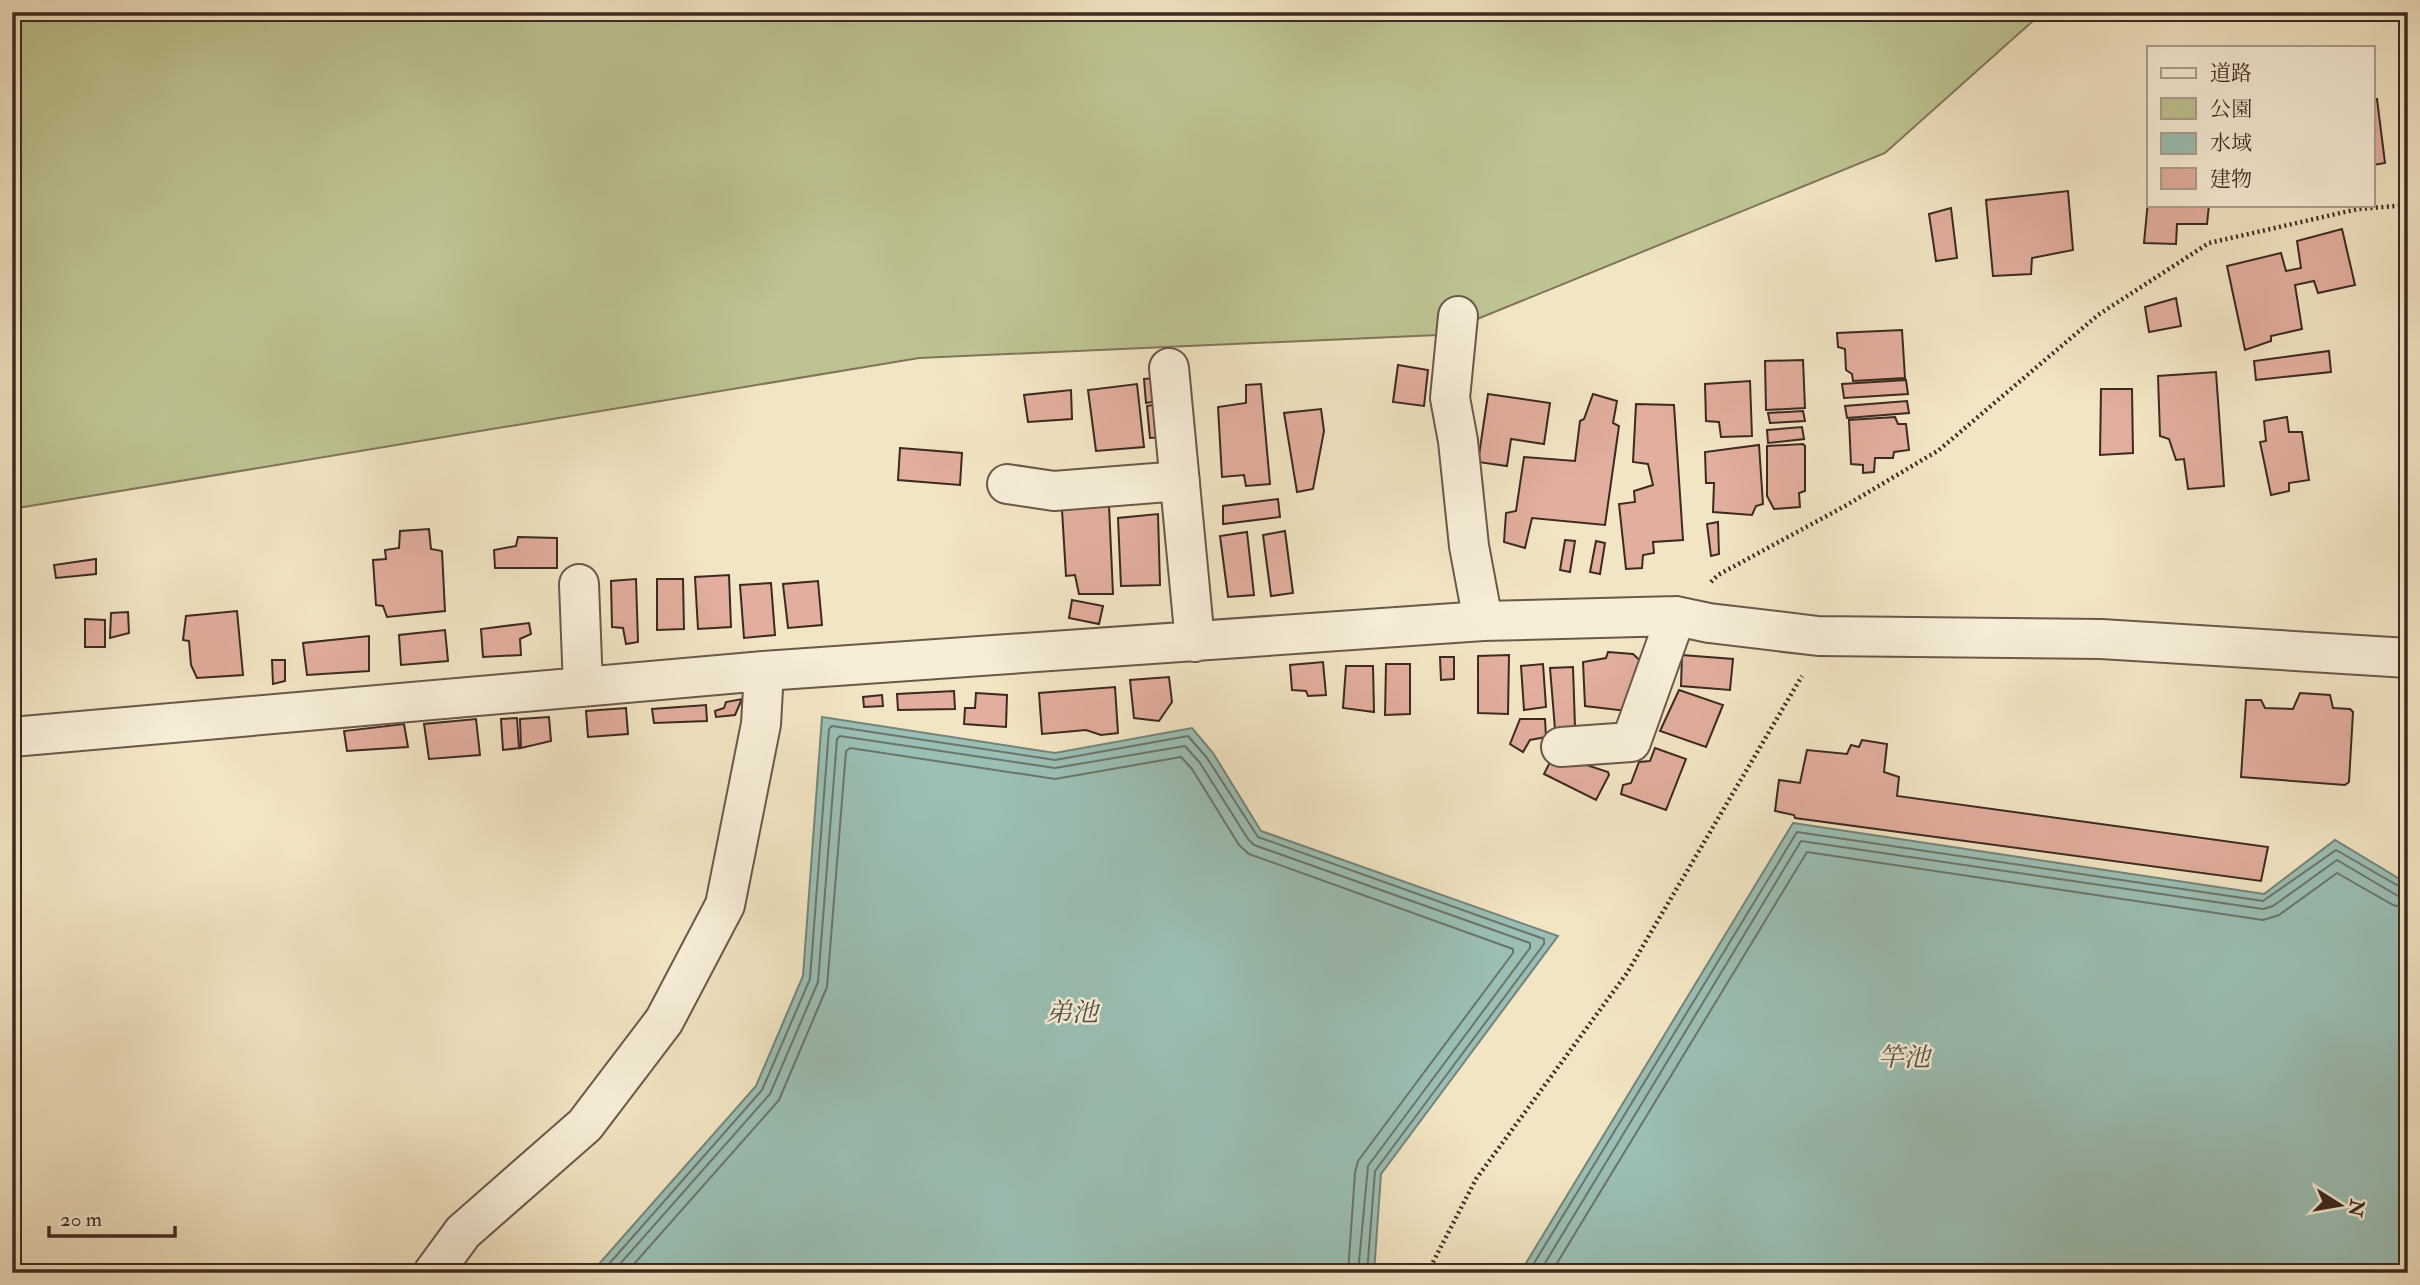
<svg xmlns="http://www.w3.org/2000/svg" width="2420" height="1285" viewBox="0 0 2420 1285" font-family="'IM FELL Double Pica','Noto Serif JP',serif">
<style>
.green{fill:#bec391;stroke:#7e765a;stroke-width:2}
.water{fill:#9bbfb4;stroke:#75837a;stroke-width:2}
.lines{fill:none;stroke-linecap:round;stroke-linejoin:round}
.shore{stroke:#6c746b;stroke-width:2}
.building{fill:#e2ae9d;stroke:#3d2922;stroke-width:2}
.minor-casing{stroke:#6a584a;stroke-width:42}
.path{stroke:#3d2922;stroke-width:4.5;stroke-dasharray:2 3.5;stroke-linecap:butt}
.minor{stroke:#f7eed8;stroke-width:38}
.labels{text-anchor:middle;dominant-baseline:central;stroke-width:5;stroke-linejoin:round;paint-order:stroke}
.water-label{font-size:26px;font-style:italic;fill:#544e46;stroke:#f7eed8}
</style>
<rect width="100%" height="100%" fill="#f2e5c3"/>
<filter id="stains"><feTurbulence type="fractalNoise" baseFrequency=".00286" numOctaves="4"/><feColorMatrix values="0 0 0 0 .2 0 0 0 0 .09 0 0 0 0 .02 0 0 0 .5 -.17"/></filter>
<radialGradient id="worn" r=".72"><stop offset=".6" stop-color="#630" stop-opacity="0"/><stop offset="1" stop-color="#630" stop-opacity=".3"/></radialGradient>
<!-- green -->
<path class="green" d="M12,12H2043L1885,153L1438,335L919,358L12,509Z"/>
<!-- water -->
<path class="water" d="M822,717L1055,753L1192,728L1213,753L1261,831L1558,936L1381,1174L1374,1273H591L756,1086L803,976Z
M1793,823L2264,894L2335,840L2408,884V1273H1520Z"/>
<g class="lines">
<!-- shore -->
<path class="shore" d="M601,1273L762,1090L810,979L829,729L832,726L1055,760L1188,736L1207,758L1258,837L1544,939V944L1375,1171L1367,1273
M612,1273L770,1094L818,982L837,739L840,736L1055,768L1185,746L1200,763L1248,839L1254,845L1530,943V948L1368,1166L1358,1273
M626,1273L779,1100L827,987L846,751L850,748L1055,779L1181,757L1192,769L1239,845L1249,854L1513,949V953L1358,1161L1355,1173L1348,1273
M1528,1273L1797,832L2263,901L2336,850L2402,888L2408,889
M1539,1273L1801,841L2263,909L2273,906L2337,860L2398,896L2408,898
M1551,1273L1807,852L2263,920L2279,915L2337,873L2393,905L2408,909"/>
</g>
<!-- building -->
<path class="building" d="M2373,99H2377L2385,163L2373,165Z
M2149,190V205H2209L2207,224H2177L2176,244L2144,243Z
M2068,191L2073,250L2032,258L2031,274L1993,276L1986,200Z
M1951,208L1957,258L1936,261L1929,214Z
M2342,229L2355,285L2318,293L2314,281L2295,285L2302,329L2271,336V341L2245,350L2227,266L2281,253L2286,271L2301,268L2297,241Z
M2176,298L2181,326L2149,332L2145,307Z
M1902,330L1905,378L1853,381L1852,374L1846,370L1845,349L1838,347L1837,333Z
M2329,351L2331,372L2256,380L2254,361Z
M1803,360L1805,408L1766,410L1765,361Z
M1398,365L1428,370L1424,406L1393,402Z
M2216,372L2224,486L2188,489L2184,459L2176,460L2169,439L2160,436L2158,376Z
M1156,378L1157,401L1146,403L1144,379Z
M1906,380L1908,394L1844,398L1842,384Z
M1750,381L1752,436L1721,437L1719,422L1706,421L1705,384Z
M1137,384L1144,447L1096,451L1088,390Z
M1261,384L1270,484L1246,486L1244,475L1222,477L1218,407L1246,403V385Z
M2101,389H2132L2133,453L2100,455Z
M1071,390L1072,419L1028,422L1024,395Z
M1488,394L1550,403L1544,444L1511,439L1507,466L1478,462Z
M1593,394L1617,401L1613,423L1619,426L1605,525L1532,518L1525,548L1504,542L1506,513L1516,511L1524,457L1575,461L1580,421L1584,419Z
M1907,401L1909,413L1847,418L1845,406Z
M1158,404L1163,437L1150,438L1147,406Z
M1636,404L1674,405L1683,540L1653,542L1654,553L1643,555L1642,568L1626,569L1619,504L1635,502L1634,491L1653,485L1648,464L1633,462Z
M1321,409L1324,431L1313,489L1297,492L1284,413Z
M1803,411L1805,421L1770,423L1768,413Z
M1895,417L1898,424H1906L1909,450L1894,452L1893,458H1875L1874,472L1863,473V465L1851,464L1849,420Z
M2287,417L2289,432H2302L2309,480L2289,483V491L2271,495L2260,442L2266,441L2264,421Z
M1802,427L1804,439L1768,443L1767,430Z
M1803,444L1805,446V491L1799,493L1800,507L1774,509L1767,496V446Z
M1759,445L1763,504L1756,506L1752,515L1713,512L1714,483H1706L1705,452Z
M900,448L962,453L960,485L898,480Z
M1278,499L1280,517L1223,524V506Z
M1109,505L1113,594H1079L1075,575L1066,576L1062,510Z
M1158,514L1160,585L1121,586L1118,518Z
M1718,522L1719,554L1711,556L1707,524Z
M429,529L431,549L442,551L445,611L387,617L383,606L376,605L373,560L386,559L385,550L399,548L400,531Z
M1285,531L1293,593L1271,596L1263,535Z
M1247,532L1254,595L1228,597L1220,536Z
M518,537L557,538V568H495L494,550L516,546Z
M1565,540L1575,541L1570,572L1560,570Z
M1596,541L1605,543L1600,574L1590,572Z
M96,559V574L56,578L54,565Z
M729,575L731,627L698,629L695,577Z
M636,579L638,642L626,644L623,628L612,627L611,581Z
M657,579H683L684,629L657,630Z
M818,581L822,625L788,628L783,584Z
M771,583L775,635L744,638L740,585Z
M1072,600L1103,606L1099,624L1069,618Z
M237,611L243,675L197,678L191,665L189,641L183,640L186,616Z
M128,612L129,633L110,638L111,613Z
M85,619L105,620V647H85Z
M529,623L531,634L520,639L521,655L483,657L481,629Z
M445,630L448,661L401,665L399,635Z
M369,636V671L307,675L303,643Z
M1608,652L1633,654L1644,664L1627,711L1585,706L1583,662L1606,658Z
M1509,655L1508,714L1478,713V656Z
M1682,655L1733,659L1730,690L1681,686Z
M1440,657H1454V679L1441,680Z
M272,660H285V681L273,684Z
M1323,662L1326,695L1308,696L1306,691L1292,690L1290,665Z
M1386,664H1410V714L1385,715Z
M1543,664L1546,707L1524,710L1521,666Z
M1346,666H1373L1374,712L1343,708Z
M1573,667L1575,727L1555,729L1550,668Z
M1169,677L1172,702L1159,721L1134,718L1130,680Z
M1115,687L1118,733L1101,735L1086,730L1042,734L1039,693Z
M1679,690L1723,705L1706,747L1660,731Z
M954,691L955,709L898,710L897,694Z
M976,693L1007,695L1006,727L964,724L965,708H975Z
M2300,693L2330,695L2333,708L2350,709L2353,712L2349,782L2345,785L2241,777L2246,700H2261L2265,708L2293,709Z
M882,695L883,706L864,707L863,697Z
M742,699L735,715L716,717L715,711L724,708L726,702Z
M706,705L707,721L654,723L652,709Z
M626,708L628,734L588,737L586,711Z
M549,717L551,741L521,748L520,719Z
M517,718L519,748L503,750L501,719Z
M476,719L480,755L429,759L424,724Z
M1520,719H1545L1546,737L1530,740L1523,752L1510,744Z
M404,724L408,747L347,751L344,731Z
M1862,740L1887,744L1884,772L1899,777L1897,796L2268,847L2261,881L1795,818L1794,815L1775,811L1779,780L1800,783L1807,750L1847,754L1851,745L1859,747Z
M1655,748L1686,759L1666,810L1621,794L1623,785L1631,783L1639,762L1650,761Z
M1565,758L1608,772L1609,775L1596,800L1544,774L1550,762Z"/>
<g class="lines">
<!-- minor casing -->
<g class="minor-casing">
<path id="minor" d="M1458,316L1450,398L1458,441L1469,546L1483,621
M1169,368L1195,642
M1007,484L1054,491L1180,481
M579,584L583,687
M12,737L764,671L1483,621L1676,616L1709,623L1818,636L2101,639L2408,658
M1561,747L1631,742L1676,616
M433,1273L463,1232L585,1125L664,1021L725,905L761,724L764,671"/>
</g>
<!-- path -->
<path class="path" d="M1711,582L1718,575L1845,506L1939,450L2098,315L2209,243L2358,209L2408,205
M1432,1273V1264L1476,1179L1627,973L1802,676"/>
<!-- minor -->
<use href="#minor" class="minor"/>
</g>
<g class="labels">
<!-- water labels -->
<g class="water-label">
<text x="1072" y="1013">弟池</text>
<text x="1904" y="1058">竿池</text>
</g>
</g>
<!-- margin -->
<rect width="2420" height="1285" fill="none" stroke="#f2e5c3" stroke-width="42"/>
<rect x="14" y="14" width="2392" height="1257" fill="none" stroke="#3d2922" stroke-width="3.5"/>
<rect x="21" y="21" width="2378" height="1243" fill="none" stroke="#3d2922" stroke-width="2"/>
<!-- legend -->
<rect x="2147" y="46" width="228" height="161" fill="#f7eed8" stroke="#ad9f8f" stroke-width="2"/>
<rect x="2161" y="68" width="35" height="10" fill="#f7eed8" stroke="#ad9f8f" stroke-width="2"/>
<text x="2210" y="80" font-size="21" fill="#3d2922">道路</text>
<rect x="2161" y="98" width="35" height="21" fill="#bec391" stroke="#ad9f8f" stroke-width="2"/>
<text x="2210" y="116" font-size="21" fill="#3d2922">公園</text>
<rect x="2161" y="133" width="35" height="21" fill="#9bbfb4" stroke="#ad9f8f" stroke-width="2"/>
<text x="2210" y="150" font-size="21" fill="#3d2922">水域</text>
<rect x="2161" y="168" width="35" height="21" fill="#e2ae9d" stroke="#ad9f8f" stroke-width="2"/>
<text x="2210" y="186" font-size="21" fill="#3d2922">建物</text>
<!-- north arrow -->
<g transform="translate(2340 1205) rotate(101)" stroke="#f7eed8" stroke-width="5" paint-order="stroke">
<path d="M0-5L12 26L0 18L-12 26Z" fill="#3d2922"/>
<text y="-10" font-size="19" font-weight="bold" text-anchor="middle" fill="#3d2922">N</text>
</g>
<!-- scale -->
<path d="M49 1226v10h126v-10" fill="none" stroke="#3d2922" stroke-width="3.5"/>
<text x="60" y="1226" font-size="21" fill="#3d2922" stroke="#f7eed8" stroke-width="5" paint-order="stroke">20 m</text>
<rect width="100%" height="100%" filter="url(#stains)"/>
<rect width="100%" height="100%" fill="url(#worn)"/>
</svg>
